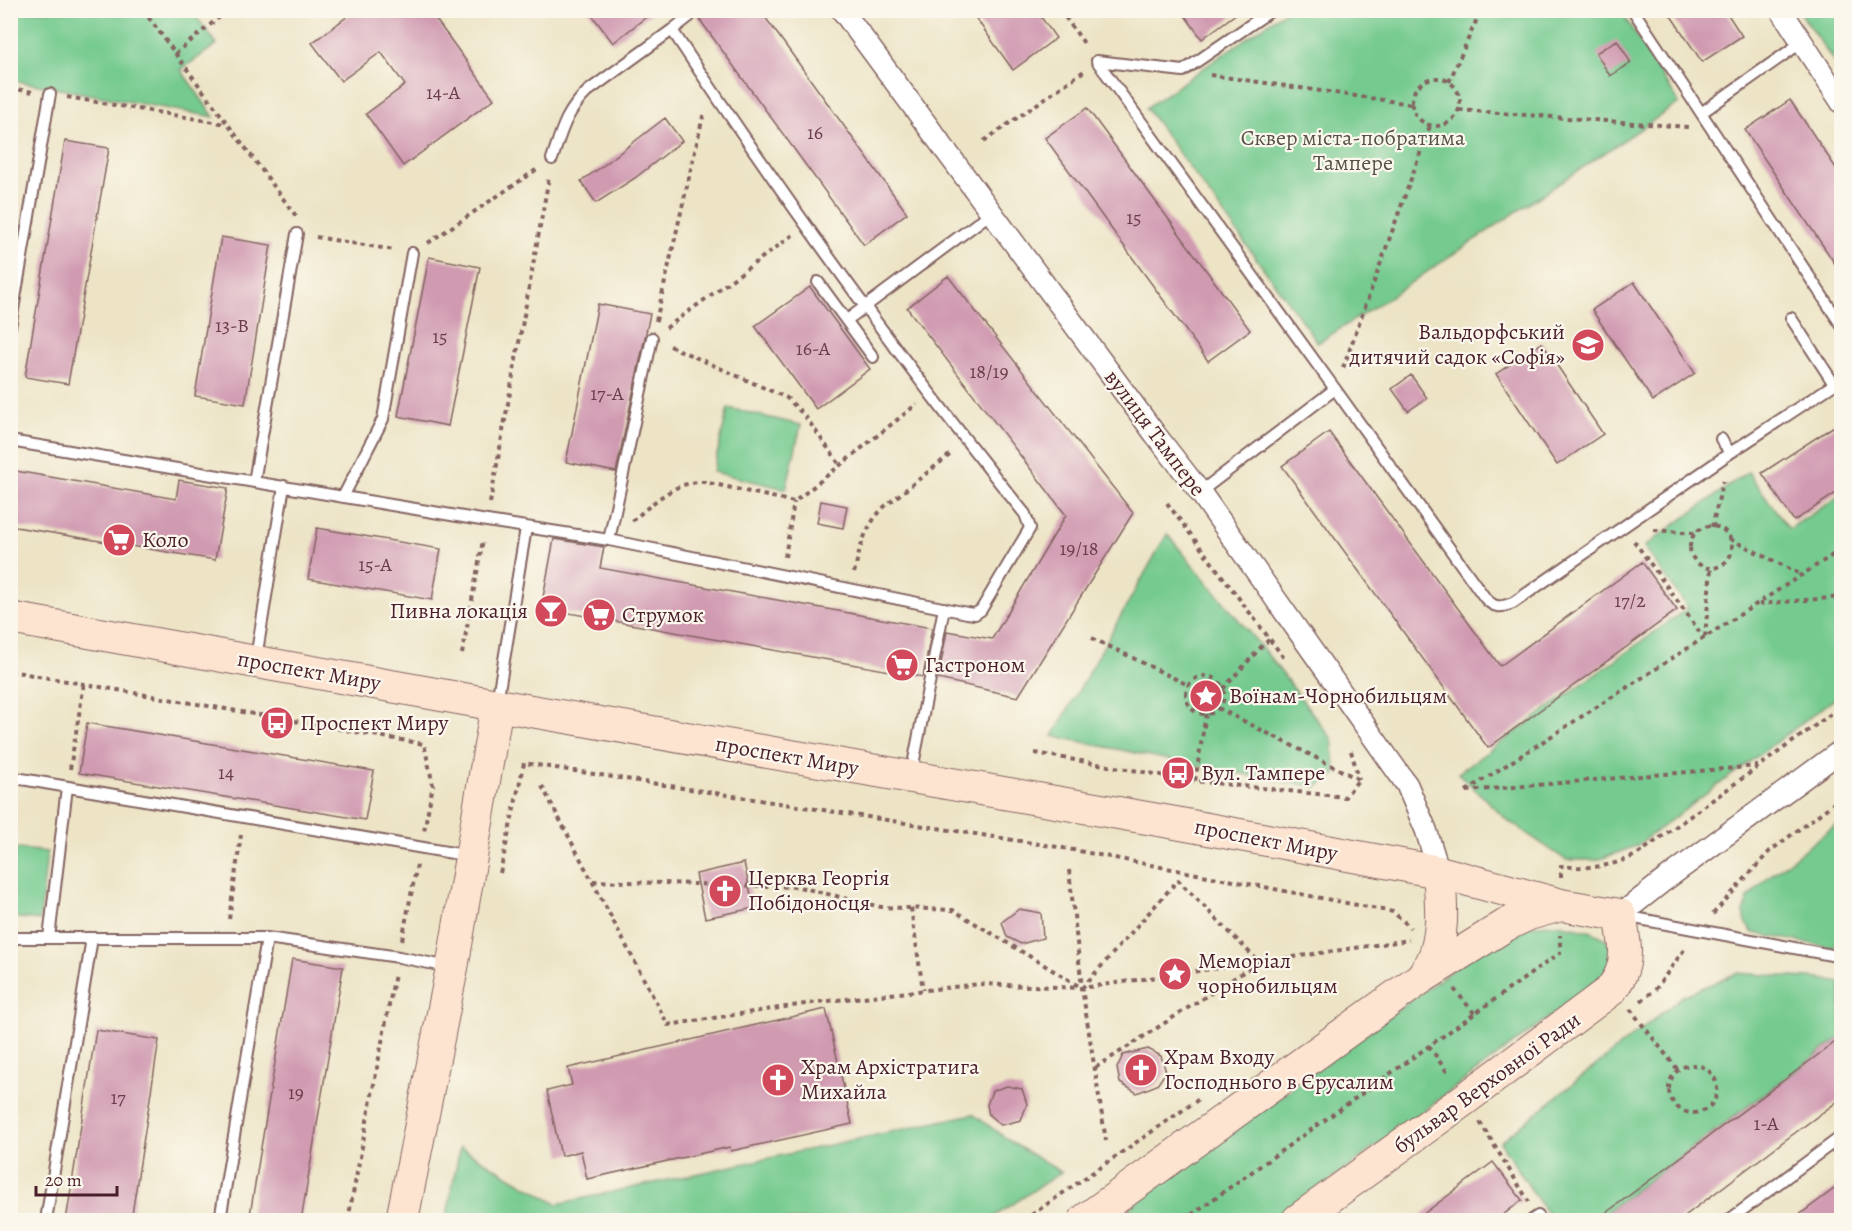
<svg xmlns="http://www.w3.org/2000/svg" width="1852" height="1231" viewBox="0 0 1852 1231" font-family="Alegreya,serif">
<style>
.green{fill:#74ca8f;stroke:#5f745d;stroke-width:1.5}
.building{fill:#d09ab1}
.lines{fill:none;stroke-linecap:round;stroke-linejoin:round}
.lane-casing{stroke:#836461;stroke-width:14}
.street-casing{stroke:#836461;stroke-width:24}
.secondary-casing{stroke:#836461;stroke-width:34}
.path{stroke:#836461;stroke-width:4;stroke-dasharray:4.5 4.5;stroke-linecap:butt}
.lane{stroke:#fff;stroke-width:10}
.street{stroke:#fff;stroke-width:21}
.secondary{stroke:#fde4d1;stroke-width:32}
.labels{text-anchor:middle;dominant-baseline:central;stroke-width:4.5;stroke-linejoin:round;paint-order:stroke}
.number-label{font-size:20px;fill:#6c3e4c}
.park-label{font-size:22px;fill:#575249;stroke:#fbf7ec}
.poi-label{font-size:22px;fill:#4a1f2b;stroke:#fbf7ec;text-anchor:start}
.street-label{font-size:22px;fill:#4a1f2b;stroke:#fbf7ec}
</style>
<rect width="100%" height="100%" fill="#fbf7ec"/>
<filter id="ink" filterUnits="userSpaceOnUse"><feTurbulence type="fractalNoise" baseFrequency=".0167" numOctaves="2"/><feDisplacementMap in="SourceGraphic" scale="12" xChannelSelector="R" yChannelSelector="G"/><feConvolveMatrix kernelMatrix="1 2 1 2 8 2 1 2 1" color-interpolation-filters="sRGB"/></filter>
<filter id="wash" filterUnits="userSpaceOnUse"><feTurbulence type="fractalNoise" baseFrequency=".008" numOctaves="4" result="noise"/><feDisplacementMap in="SourceGraphic" scale="24" xChannelSelector="R" yChannelSelector="G"/><feGaussianBlur stdDeviation="1.35" result="paint"/><feColorMatrix in="noise" values="0 0 0 0 0 0 0 0 0 0 0 0 0 0 0 0 0 1.4 0 .05"/><feComposite in="paint" operator="in"/></filter>
<g filter="url(#wash)">
<rect width="100%" height="100%" fill="#ede4c6"/>
<!-- green -->
<path class="green" d="M1287,10L1621,11L1679,103L1385,300L1318,343L1146,108Z
M10,11H192L217,44L181,70L214,117L11,80Z
M1799,11H1841V72Z
M728,408L801,425L786,489L713,472Z
M1748,472L1789,529L1841,495V694L1636,846L1597,860H1566L1507,820L1458,773L1688,608L1644,547Z
M1167,534L1268,655L1332,739L1336,774L1316,787L1209,768L1053,736Z
M1841,821V927L1834,948L1753,933L1746,924L1744,911L1748,898L1766,879Z
M11,848L47,852L40,920L11,917Z
M1557,924C1572,927 1609,931 1612,950C1613,956 1609,967 1607,974L1277,1220H1113L1485,946L1531,925Z
M1737,973L1822,979L1841,983V1037L1595,1220H1551L1500,1142L1683,996Z
M973,1114L1014,1144L1061,1172L989,1220H446L460,1147L557,1204Z"/>
<g id="blocks">
<!-- building -->
<path class="building" d="M356,10H429L494,99L403,166L366,114L405,85L381,52L341,81L312,43Z
M588,10H655L613,43Z
M695,10H760L907,213L864,245L697,16Z
M970,10H1036L1056,38L1013,70Z
M1181,10H1241L1202,39Z
M1667,10H1725L1742,36L1702,62Z
M1617,40L1631,63L1610,76L1596,53Z
M1790,100L1842,177V274L1745,130Z
M1087,108L1250,330L1208,361L1045,138Z
M665,118L682,141L635,178L596,203L581,181L600,168Z
M65,141L109,148L68,384L25,377Z
M221,237L271,245L245,404L195,396Z
M429,257L480,267L448,426L398,416Z
M948,276L1133,513L1018,697L938,679L947,631L992,639L1066,515L907,308Z
M1634,282L1695,373L1653,401L1592,310Z
M810,287L870,369L816,409L755,326Z
M598,304L650,314L616,472L566,462Z
M1542,343L1603,434L1557,465L1496,374Z
M1411,375L1427,398L1408,411L1392,389Z
M1842,421V489L1794,521L1762,473Z
M1329,432L1500,666L1642,562L1677,610L1488,748L1282,466Z
M10,470L176,499L179,480L228,488L215,560L10,526Z
M821,501L847,506L843,528L817,523Z
M317,528L441,549L432,600L308,579Z
M554,539L604,547L600,568L932,628L923,677L541,608Z
M87,723L374,771L365,820L79,773Z
M744,863L754,908L705,918L696,874Z
M1019,909L1041,913L1043,938L1021,944L1007,937L1002,922Z
M292,959L343,967L301,1221H249Z
M826,1009L852,1124L731,1151L730,1147L587,1179L581,1151L561,1156L547,1091L572,1085L568,1068Z
M96,1030L159,1040L131,1221H66Z
M1842,1037V1098L1784,1141L1678,1221H1595Z
M1148,1049L1161,1056L1166,1072L1157,1085L1137,1093L1120,1083L1117,1068L1123,1055Z
M1007,1086L1022,1089L1027,1104L1021,1120L1001,1125L989,1115L987,1105L992,1091Z
M1493,1162L1522,1200L1495,1221H1414Z
M1842,1183V1221H1791Z"/>
</g>
</g>
<g filter="url(#ink)">
<use href="#blocks" fill-opacity="0" stroke="#836461" stroke-width="1.5"/>
<g class="lines">
<!-- lane casing -->
<g class="lane-casing">
<path id="lane" d="M1633,10L1842,326
M672,30L690,16L686,10
M1097,61L1335,389
M1097,61L1183,71L1272,10
M1701,113L1802,42
M818,282L873,357
M1791,318L1834,384
M847,320L991,213
M10,327L50,94
M1721,439L1730,453
M10,441L487,521L609,540L967,613L975,614L981,610L1030,528L1025,514C899,359 783,197 672,30L588,91C565,113 562,130 552,159
M254,482L297,234
M1200,492L1335,389L1485,598C1494,608 1500,608 1513,603L1730,453L1842,379
M343,497L383,419L412,253
M609,540L652,338
M256,658L284,486
M497,702L526,528
M911,775L944,608
M10,777L470,856
M1624,916L1842,957
M10,938H267L399,957L449,967
M49,938L67,787
M46,1220L92,938
M220,1220L267,938
M1532,1220L1538,1216L1541,1220
M1729,1220L1842,1136"/>
</g>
<!-- street casing -->
<g class="street-casing">
<path id="street" d="M842,10L1155,434L1200,492L1407,785L1426,830L1439,872
M1781,10L1842,103
M1620,915L1662,882L1842,750"/>
</g>
<!-- secondary casing -->
<g class="secondary-casing">
<path id="secondary" d="M10,618L497,705L1170,822L1439,872L1561,905
M402,1220L452,968L497,705
M1085,1220L1421,978C1424,973 1429,968 1432,962C1445,934 1441,902 1439,872
M1298,1220L1465,1099L1611,990C1614,985 1619,979 1621,973C1629,954 1623,934 1620,915L1561,905L1529,914L1506,925L1421,978"/>
</g>
<!-- path -->
<path class="path" d="M143,10L296,216
M1060,10L1086,46
M175,54L228,10
M1210,75L1411,104
M1412 102a24 24 0 1 1 48 0a24 24 0 1 1-48 0Z
M1449,82L1481,10
M10,88L33,92
M67,97L226,124
M1459,110L1688,127
M984,141L1084,71
M316,237L394,250
M428,243L539,168
M656,321L704,112
M666,328L793,235
M670,346L787,398L805,416L840,465
M1343,368L1430,126
M490,503L549,177
M1167,503L1284,658
M632,521C655,502 674,481 705,482L794,502L917,404
M1690 547a21 21 0 1 1 42 0a21 21 0 1 1-42 0Z
M1712,527L1723,481
M1654,530L1695,533
M1730,539L1802,575
M1634,541L1704,638
M785,557L794,502
M854,573C861,545 864,528 884,507L952,453
M1759,604L1842,597
M1705,637L1711,568
M1092,638L1188,685
M462,654L483,540
M10,671L424,744L433,785L424,831
M1186 695a19 19 0 1 1 38 0a19 19 0 1 1-38 0Z
M1223,689L1261,647L1270,639
M1218,708L1358,779
M1206,714L1195,781L1345,797L1359,779
M1351,751L1359,779
M1035,753L1195,781
M70,769L84,684
M542,786L668,1025L818,1002L980,984L1082,988L1409,940
M1466,791L1842,549
M1467,791L1758,766
M1069,870L1082,988L1106,1141
M500,873L524,763L1058,847L1393,912L1409,926L1410,928
M1561,877V866C1591,869 1611,867 1638,854L1842,706
M593,881L799,887L881,907L953,910L1082,988L1178,880L1259,962L1095,1068
M911,908L923,990
M1713,914L1770,851L1842,797
M229,919L241,835
M402,940L417,865
M1454,989L1475,1014
M1641,1001L1655,990L1686,947
M1630,1009L1678,1070
M1429,1046L1449,1075
M1669 1089a24 24 0 1 1 48 0a24 24 0 1 1-48 0Z
M1480,1122L1529,1202
M348,1220L395,974
M1024,1220L1199,1099
M1184,1220L1560,953V935"/>
<!-- lane -->
<use href="#lane" class="lane"/>
<!-- street -->
<use href="#street" class="street"/>
<!-- secondary -->
<use href="#secondary" class="secondary"/>
</g>
</g>
<!-- icons -->
<defs>
<g id="school-disc" transform="scale(1.725)"><circle r="9.5" fill="#d1495b" stroke="#fbf7ec"/><path d="M0-5L7-2L0 1L-7-2ZM-4 1L0 2.5L4 1V4Q0 6-4 4Z" fill="#fff"/></g>
<g id="supermarket-disc" transform="scale(1.725)"><circle r="9.5" fill="#d1495b" stroke="#fbf7ec"/><path d="M-6-5.5h2.5l.6 2H6L4.5 2H-2.5L-4.4-4H-6ZM-1.5 3.2a1.3 1.3 0 1 0 .1 0ZM3 3.2a1.3 1.3 0 1 0 .1 0Z" fill="#fff"/></g>
<g id="bar-disc" transform="scale(1.725)"><circle r="9.5" fill="#d1495b" stroke="#fbf7ec"/><path d="M-6-5H6L.8 .8V4.5H3.5V6h-7V4.5H-.8V.8Z" fill="#fff"/></g>
<g id="sight-disc" transform="scale(1.725)"><circle r="9.5" fill="#d1495b" stroke="#fbf7ec"/><path d="M0-6L1.8-2.2L6-1.7L2.9 1.2L3.7 5.4L0 3.3L-3.7 5.4L-2.9 1.2L-6-1.7L-1.8-2.2Z" fill="#fff"/></g>
<g id="bus-disc" transform="scale(1.725)"><circle r="9.5" fill="#d1495b" stroke="#fbf7ec"/><path d="M-5-6H5V4H4V6H2V4H-2V6H-4V4H-5ZM-3.5-4V0h7V-4ZM-3.5 1.2v1.5H-2V1.2ZM2 1.2v1.5H3.5V1.2Z" fill="#fff"/></g>
<g id="church-disc" transform="scale(1.725)"><circle r="9.5" fill="#d1495b" stroke="#fbf7ec"/><path d="M-1.2-6h2.4v3.5h3.3v2.4h-3.3V6h-2.4V-.1h-3.3v-2.4h3.3Z" fill="#fff"/></g>
</defs>
<g fill-rule="evenodd">
<use href="#school-disc" x="1588" y="345"/>
<use href="#supermarket-disc" x="119" y="540"/>
<use href="#bar-disc" x="551" y="611"/>
<use href="#supermarket-disc" x="599" y="615"/>
<use href="#supermarket-disc" x="902" y="665"/>
<use href="#sight-disc" x="1206" y="696"/>
<use href="#bus-disc" x="277" y="723"/>
<use href="#bus-disc" x="1178" y="773"/>
<use href="#church-disc" x="725" y="891"/>
<use href="#sight-disc" x="1175" y="974"/>
<use href="#church-disc" x="1141" y="1070"/>
<use href="#church-disc" x="778" y="1080"/>
</g>
<g class="labels">
<!-- number labels -->
<g class="number-label">
<text x="443" y="92">14-А</text>
<text x="815" y="132">16</text>
<text x="1134" y="217">15</text>
<text x="232" y="325">13-В</text>
<text x="440" y="336">15</text>
<text x="813" y="348">16-А</text>
<text x="989" y="371">18/19</text>
<text x="607" y="393">17-А</text>
<text x="1079" y="548">19/18</text>
<text x="375" y="564">15-А</text>
<text x="1630" y="600">17/2</text>
<text x="226" y="772">14</text>
<text x="296" y="1092">19</text>
<text x="118" y="1097">17</text>
<text x="1766" y="1123">1-А</text>
</g>
<!-- park labels -->
<g class="park-label">
<text x="1353" y="138">Сквер міста-побратима<tspan x="1353" dy="25">Тампере</tspan></text>
</g>
<!-- poi labels -->
<g class="poi-label">
<text x="1565" y="332" text-anchor="end">Вальдорфський<tspan x="1565" dy="25">дитячий садок «Софія»</tspan></text>
<text x="142" y="540">Коло</text>
<text x="528" y="611" text-anchor="end">Пивна локація</text>
<text x="622" y="615">Струмок</text>
<text x="925" y="665">Гастроном</text>
<text x="1229" y="696">Воїнам-Чорнобильцям</text>
<text x="300" y="723">Проспект Миру</text>
<text x="1201" y="773">Вул. Тампере</text>
<text x="748" y="878">Церква Георгія<tspan x="748" dy="25">Побідоносця</tspan></text>
<text x="1198" y="961">Меморіал<tspan x="1198" dy="25">чорнобильцям</tspan></text>
<text x="1164" y="1057">Храм Входу<tspan x="1164" dy="25">Господнього в Єрусалим</tspan></text>
<text x="801" y="1067">Храм Архістратига<tspan x="801" dy="25">Михайла</tspan></text>
</g>
<!-- street labels -->
<g class="street-label">
<text transform="translate(1155 433) rotate(53)">вулиця Тампере</text>
<text transform="translate(309 671) rotate(10)">проспект Миру</text>
<text transform="translate(787 756) rotate(10)">проспект Миру</text>
<text transform="translate(1266 840) rotate(11)">проспект Миру</text>
<text transform="translate(1487 1083) rotate(-36)">бульвар Верховної Ради</text>
</g>
</g>
<!-- margin -->
<rect width="1852" height="1231" fill="none" stroke="#fbf7ec" stroke-width="36"/>
<!-- scale -->
<path d="M36 1186v9h81v-9" fill="none" stroke="#4a1f2b" stroke-width="3"/>
<text x="45" y="1186" font-size="18" fill="#4a1f2b" stroke="#fbf7ec" stroke-width="4.5" paint-order="stroke">20 m</text>
</svg>
